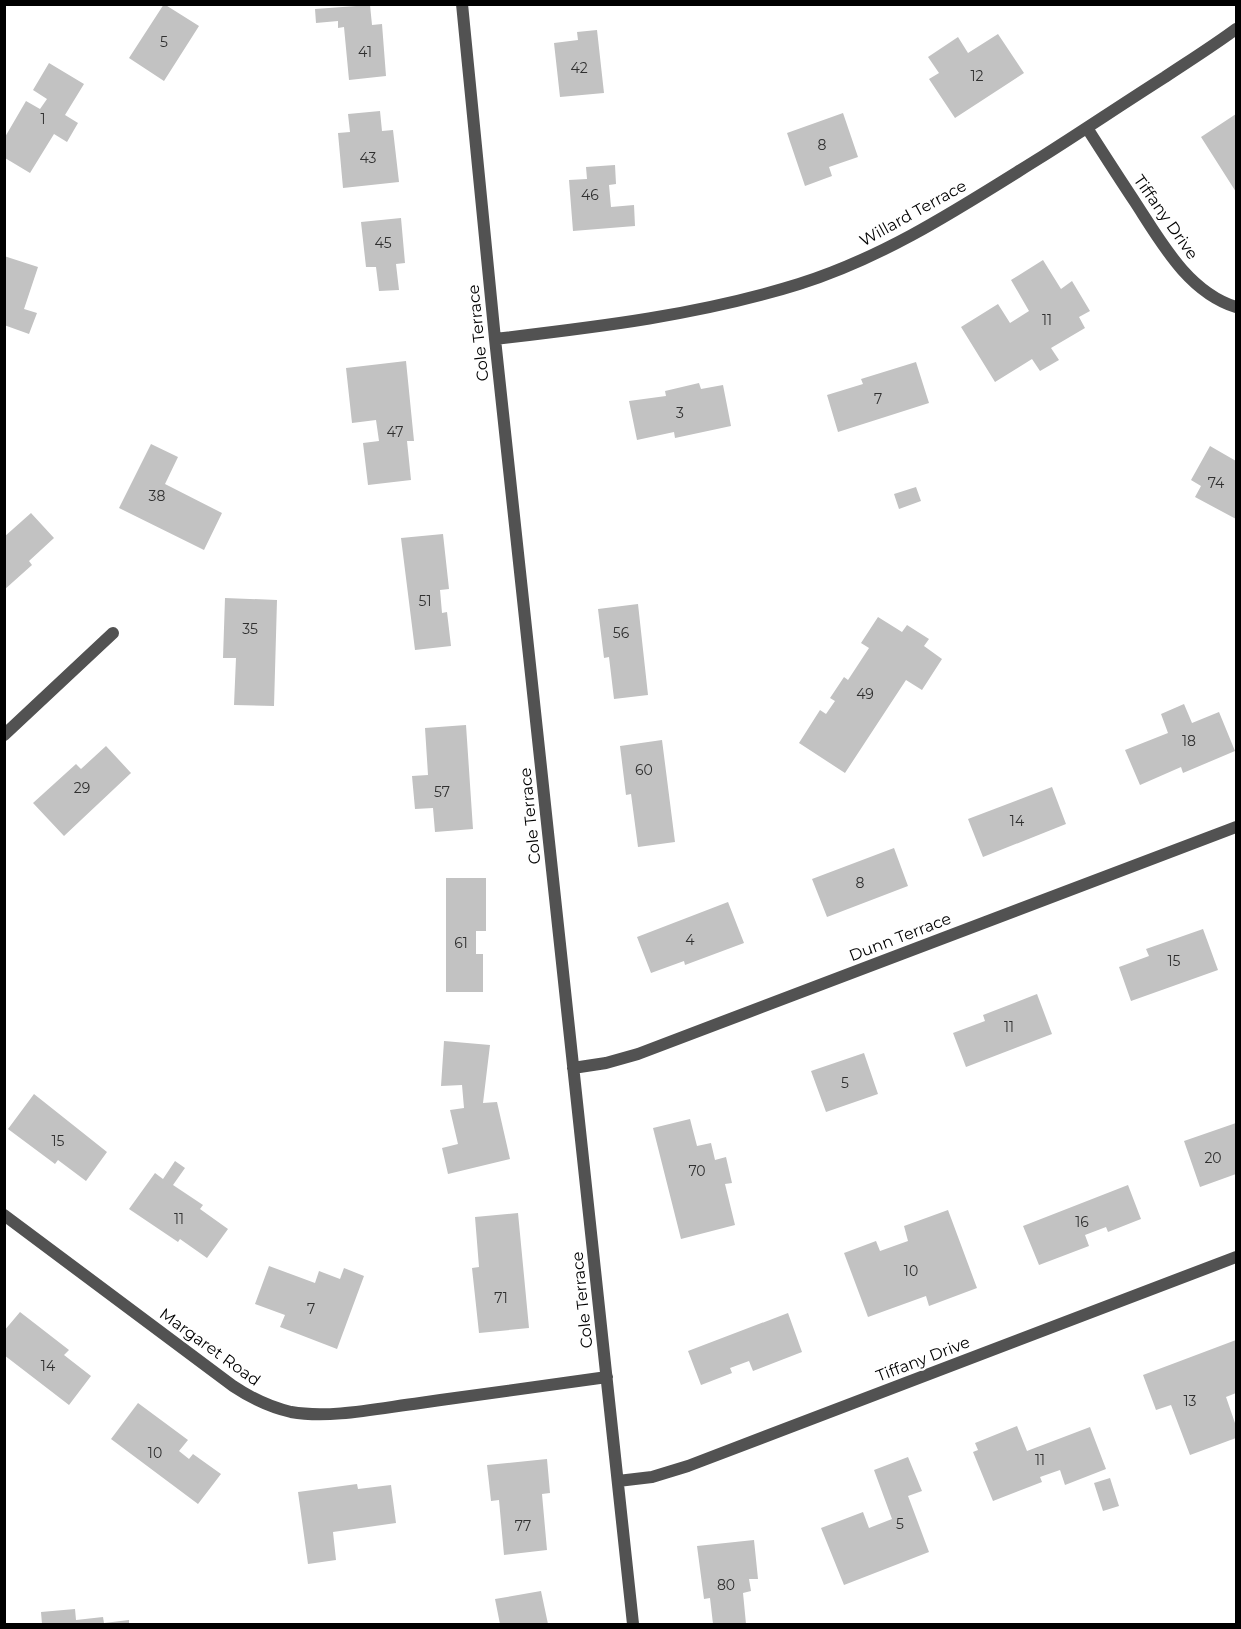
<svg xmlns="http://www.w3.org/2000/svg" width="1241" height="1629" viewBox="0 0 1241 1629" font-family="Montserrat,sans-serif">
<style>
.building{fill:#c2c2c2}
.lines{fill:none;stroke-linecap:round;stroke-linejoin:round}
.street{stroke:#525252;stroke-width:12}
.labels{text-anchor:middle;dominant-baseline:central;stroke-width:4.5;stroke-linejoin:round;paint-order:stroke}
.number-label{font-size:14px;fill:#303030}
.street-label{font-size:16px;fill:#000;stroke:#fff}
</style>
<rect width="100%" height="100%" fill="#fff"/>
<!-- building -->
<path class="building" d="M164,4L199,26L164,81L129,58Z
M370,5L372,25L382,24L386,76L349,80L344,27L338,28V21L316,23L315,9Z
M597,30L604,93L560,97L554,43L578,40L577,32Z
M998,34L1024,73L955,118L929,79L939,73L928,57L958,37L968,53Z
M49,63L84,84L65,115L78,123L67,142L54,134L30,173L5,158V137L26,101L40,109L47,99L33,90Z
M380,111L382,131L393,130L399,182L343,188L338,133L350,132L348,114Z
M843,113L858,157L829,167L832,176L805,186L787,133Z
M1236,114V192L1201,137Z
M615,165L616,184L609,185L611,207L634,205L635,226L573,231L569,180L587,179L586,167Z
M401,218L405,263L396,264L399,290L379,291L376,267H366L361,222Z
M4,256L38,267L24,309L37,313L29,334L4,325Z
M1043,260L1061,289L1072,281L1090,311L1079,317L1085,328L1051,348L1059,360L1040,371L1032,359L995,382L961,327L998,304L1010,323L1029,311L1011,280Z
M406,361L414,441H407L411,480L368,485L363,443L379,441L376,420L352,423L346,368Z
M916,362L929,403L838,432L827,395L863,384L861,379Z
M699,383L701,389L723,385L731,426L675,438L674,432L637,440L629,401L666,396L665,391Z
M151,444L178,457L165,484L222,513L204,550L119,508Z
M1210,446L1236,461V519L1195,497L1201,486L1191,480Z
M916,487L921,501L899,509L894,494Z
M31,513L54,538L29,561L32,565L4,590V537Z
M443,534L449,589L440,590L442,613L447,612L451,646L415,650L401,538Z
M225,598L277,600L274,706L234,705L236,658H223Z
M638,604L648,695L614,699L609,657L604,658L598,609Z
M878,617L902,632L907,625L929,639L924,646L942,659L922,690L906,680L845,773L799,743L820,710L826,714L835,701L830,698L844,677L848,680L869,648L861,643Z
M1184,704L1192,723L1219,712L1235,751L1183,773L1181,767L1140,785L1125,750L1168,733L1161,714Z
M466,725L473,829L435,832L433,808L415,809L412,776L428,775L425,728Z
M662,740L675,842L638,847L631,794L626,795L620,746Z
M106,746L131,773L64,836L33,803L76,764L81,769Z
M1052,787L1066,824L983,857L968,819Z
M894,848L908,886L827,917L812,879Z
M446,878H486V931H476V954H483V992H446Z
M728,902L744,943L685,965L684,961L651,973L637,937Z
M1203,929L1218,970L1131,1001L1119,967L1149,956L1146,949Z
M1037,994L1052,1034L966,1067L953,1033L985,1021L983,1015Z
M444,1041L490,1045L483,1103L497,1102L510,1159L448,1174L442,1148L458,1144L450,1110L464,1108L462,1085L441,1086Z
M864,1053L878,1094L826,1112L811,1071Z
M34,1094L107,1152L86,1181L58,1160L55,1164L8,1129Z
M690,1119L697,1146L711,1143L715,1160L726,1157L732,1183L725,1184L735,1225L681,1239L653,1128Z
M1236,1123V1174L1200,1187L1184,1141Z
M175,1161L185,1168L173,1185L203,1205L200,1209L228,1229L207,1258L180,1239L178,1242L129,1209L155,1173L163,1179Z
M1128,1185L1141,1219L1108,1232L1106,1227L1085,1235L1089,1246L1039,1265L1023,1226Z
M948,1210L977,1288L929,1306L926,1296L868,1317L844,1253L876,1241L880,1251L908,1241L904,1226Z
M518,1213L529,1328L479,1333L472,1268L479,1267L475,1217Z
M269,1266L315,1283L319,1271L340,1279L344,1268L364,1276L337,1349L280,1327L285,1315L255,1304Z
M20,1312L69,1350L64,1355L91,1376L69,1405L4,1355V1331Z
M788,1313L802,1352L753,1371L749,1361L730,1368L732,1373L701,1385L688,1351Z
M1236,1340V1393L1226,1397L1236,1426V1438L1190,1455L1171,1405L1156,1410L1143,1375Z
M138,1403L188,1440L179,1451L189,1459L193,1454L221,1474L198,1504L111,1439Z
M1017,1426L1027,1451L1090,1427L1106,1469L1065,1485L1060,1470L1040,1477L1042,1482L993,1501L973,1452L978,1450L975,1443Z
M908,1457L922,1491L908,1496L929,1552L844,1585L821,1528L863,1512L869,1528L892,1519L874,1470Z
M547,1459L550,1493L542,1494L547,1550L504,1555L499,1500L491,1501L487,1465Z
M1110,1478L1119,1506L1103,1511L1094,1483Z
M357,1484L358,1489L391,1485L396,1523L333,1532L336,1560L308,1564L298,1492Z
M754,1540L758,1579H749L751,1591L743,1593L746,1624H713L710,1598L704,1599L697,1546Z
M541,1591L548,1624H500L495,1599Z
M75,1609L76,1620L103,1617L104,1623L129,1620V1624H42L41,1612Z"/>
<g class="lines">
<!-- street -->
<path class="street" d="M462,4L495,339L633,1624
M1087,128C1103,153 1119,178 1135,202C1161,242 1188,292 1236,307
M495,339C597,327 700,315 799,284C888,256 964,205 1043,156C1084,130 1124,103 1165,77C1189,61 1213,46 1236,29
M4,735L113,633
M573,1068L606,1063L638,1054L1236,827
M4,1215L233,1386C251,1398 269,1407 291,1412C331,1419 380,1408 420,1403C482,1394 544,1386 607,1377
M618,1481L652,1477L688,1466L1236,1257"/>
</g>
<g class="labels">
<!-- number labels -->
<g class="number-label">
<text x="164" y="42">5</text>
<text x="365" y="52">41</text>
<text x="579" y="68">42</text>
<text x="977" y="76">12</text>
<text x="43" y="119">1</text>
<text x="822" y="145">8</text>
<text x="368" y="158">43</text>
<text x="590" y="195">46</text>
<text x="383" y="243">45</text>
<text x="1047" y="320">11</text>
<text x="878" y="399">7</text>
<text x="680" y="413">3</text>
<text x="395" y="432">47</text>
<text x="1216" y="483">74</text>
<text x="157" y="496">38</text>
<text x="425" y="601">51</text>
<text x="250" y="629">35</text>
<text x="621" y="633">56</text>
<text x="865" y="694">49</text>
<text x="1189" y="741">18</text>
<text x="644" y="770">60</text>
<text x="82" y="788">29</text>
<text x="442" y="792">57</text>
<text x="1017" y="821">14</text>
<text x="860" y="883">8</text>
<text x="690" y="940">4</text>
<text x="461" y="943">61</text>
<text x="1174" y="961">15</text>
<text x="1009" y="1027">11</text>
<text x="845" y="1083">5</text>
<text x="58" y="1141">15</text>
<text x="1213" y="1158">20</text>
<text x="697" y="1171">70</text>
<text x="179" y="1219">11</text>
<text x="1082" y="1222">16</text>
<text x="911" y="1271">10</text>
<text x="501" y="1298">71</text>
<text x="311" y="1309">7</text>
<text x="48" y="1366">14</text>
<text x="1190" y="1401">13</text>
<text x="155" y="1453">10</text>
<text x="1040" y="1460">11</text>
<text x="900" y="1524">5</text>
<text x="523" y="1526">77</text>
<text x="726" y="1585">80</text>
</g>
<!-- street labels -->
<g class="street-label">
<text transform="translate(913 213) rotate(-29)">Willard Terrace</text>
<text transform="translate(1166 217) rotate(55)">Tiffany Drive</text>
<text transform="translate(478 333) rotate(-96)">Cole Terrace</text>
<text transform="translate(530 816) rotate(-96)">Cole Terrace</text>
<text transform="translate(900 937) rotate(-21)">Dunn Terrace</text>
<text transform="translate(582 1300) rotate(-96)">Cole Terrace</text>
<text transform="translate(210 1347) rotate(36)">Margaret Road</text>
<text transform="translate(923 1359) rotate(-21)">Tiffany Drive</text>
</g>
</g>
<!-- border -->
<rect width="1241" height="1629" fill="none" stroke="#000000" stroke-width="12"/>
</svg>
